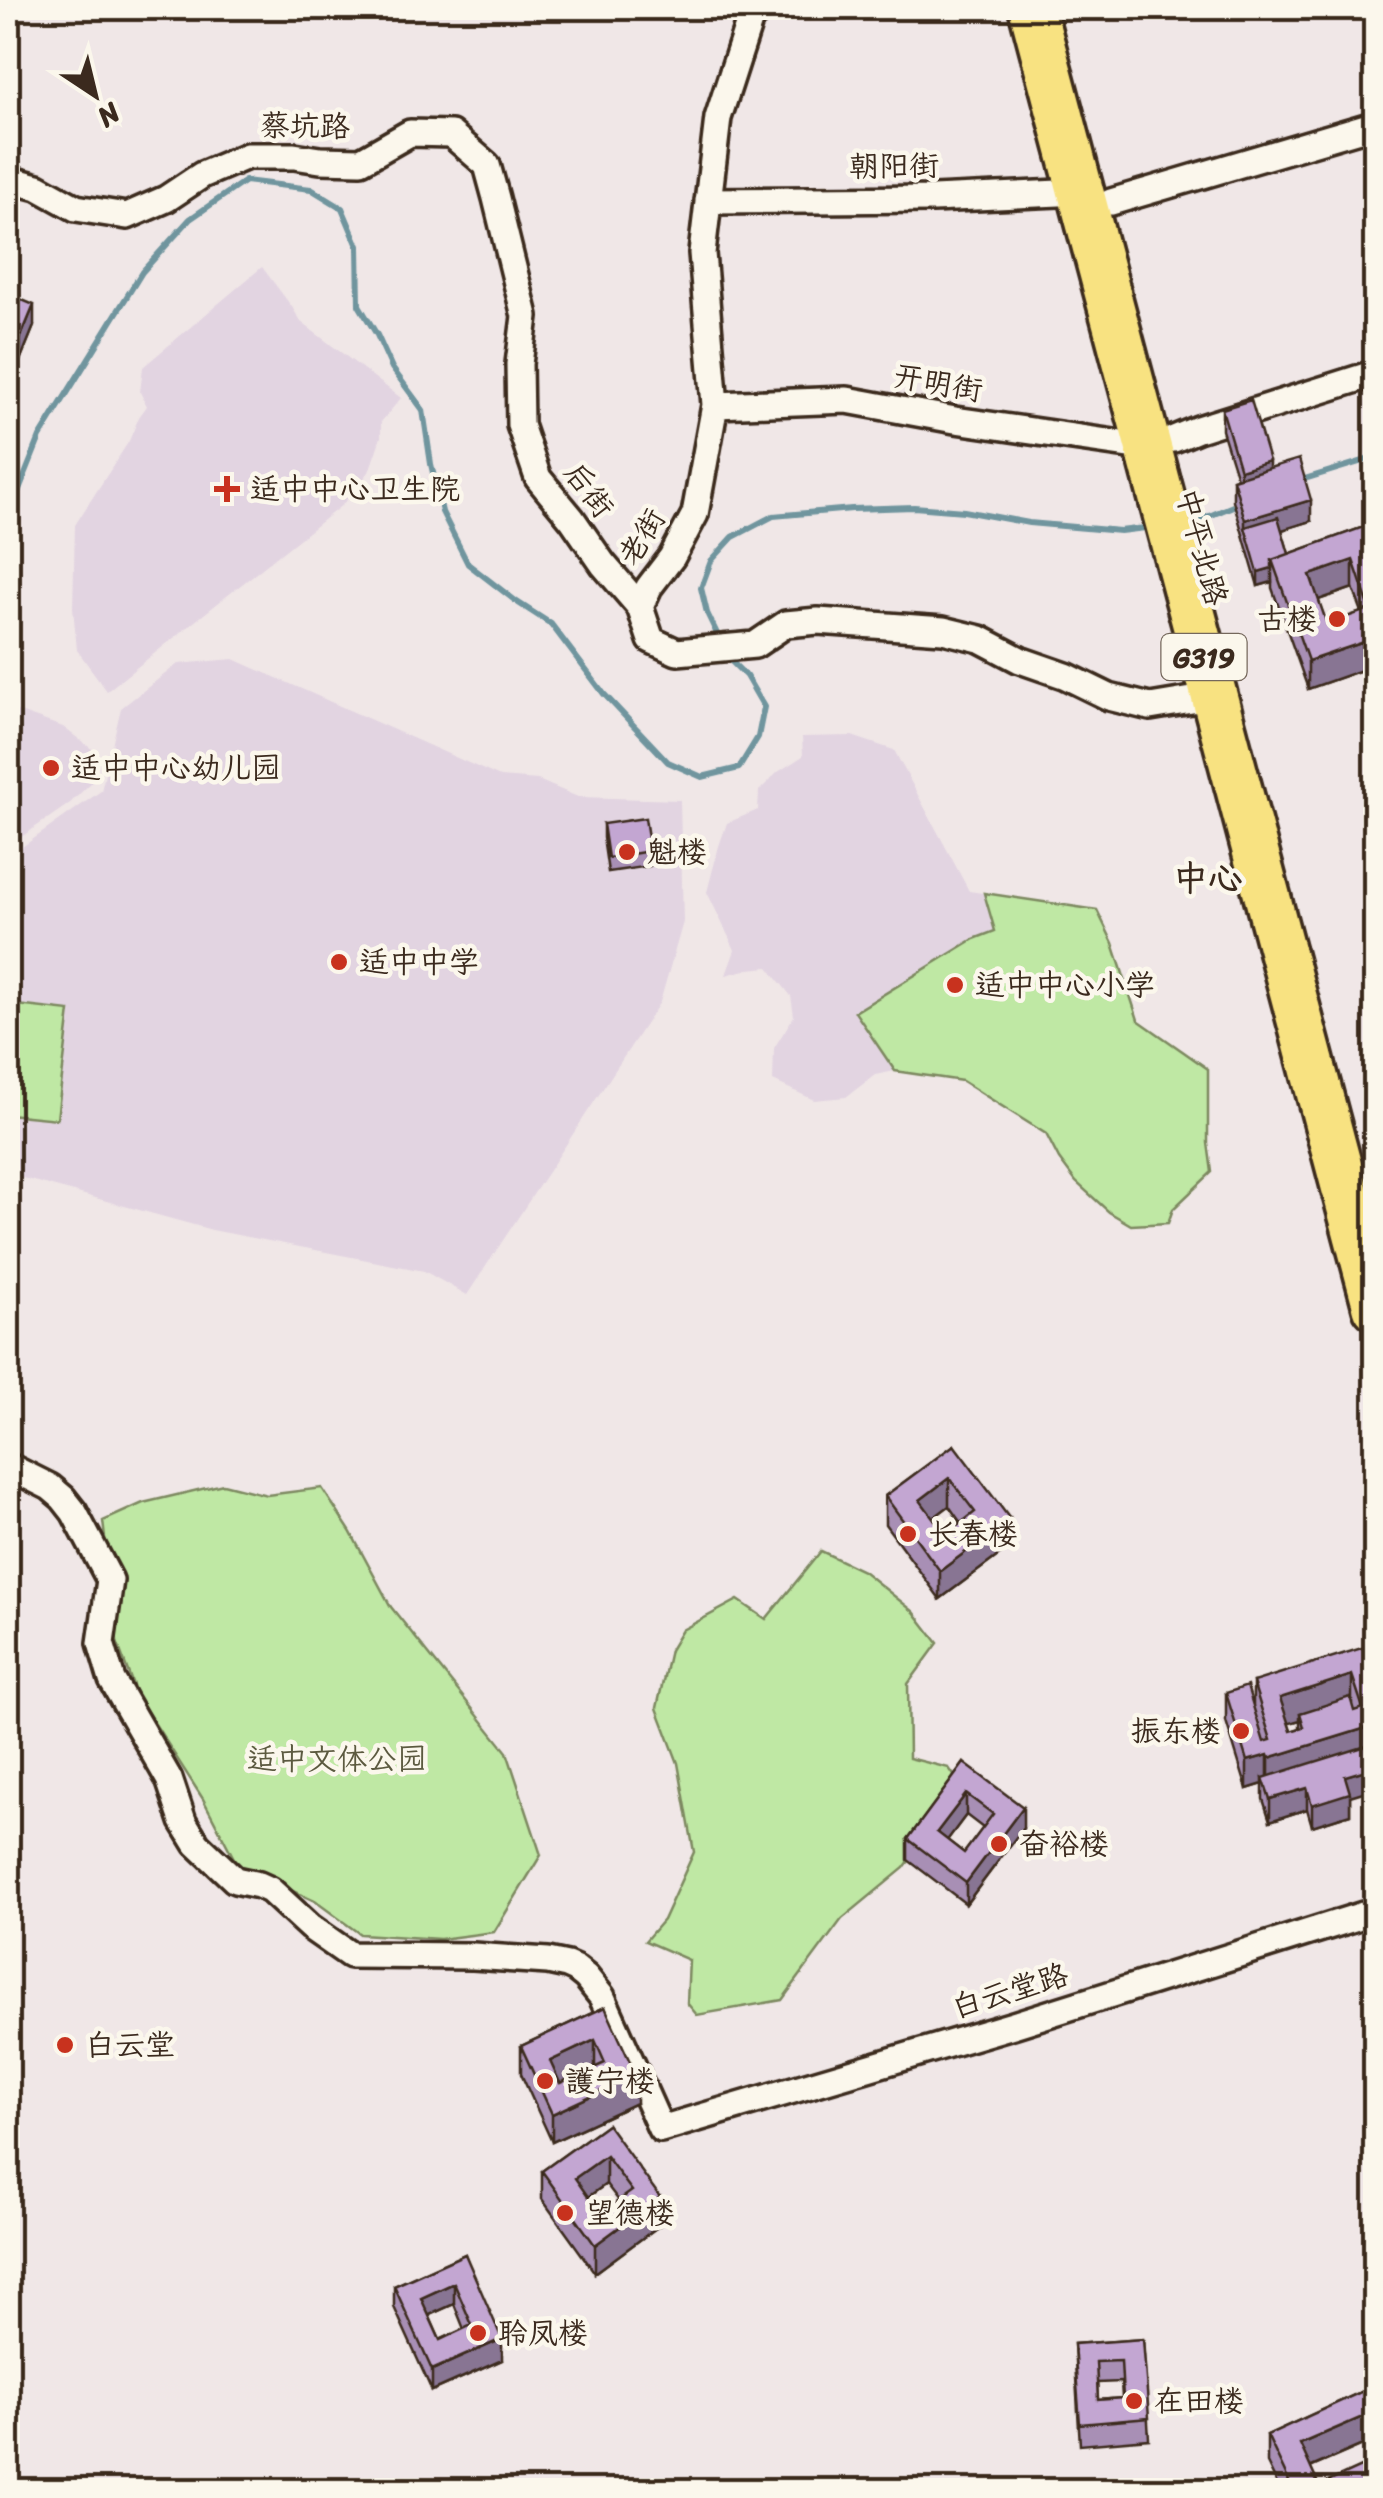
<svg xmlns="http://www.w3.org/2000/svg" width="1383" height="2498" viewBox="0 0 1383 2498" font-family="Sriracha,'LXGW WenKai TC',sans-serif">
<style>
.built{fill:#e2d4e1}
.green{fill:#bfe8a4;stroke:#7d8961;stroke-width:2.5}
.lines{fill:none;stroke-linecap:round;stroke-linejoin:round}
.stream{stroke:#6f959e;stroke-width:6}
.street-casing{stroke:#3b2a1e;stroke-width:32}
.highway-casing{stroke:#3b2a1e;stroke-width:52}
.street{stroke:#fbf7ec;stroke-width:25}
.highway{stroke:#f8e281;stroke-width:45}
.wall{fill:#a88fb5;stroke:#3b2a1e;stroke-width:2.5;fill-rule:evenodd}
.shaded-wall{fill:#887493;stroke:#3b2a1e;stroke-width:2.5}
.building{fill:#c3a6d2;stroke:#3b2a1e;stroke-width:2.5;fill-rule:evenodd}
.poi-dot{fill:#c8321e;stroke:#fbf7ec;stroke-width:4}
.labels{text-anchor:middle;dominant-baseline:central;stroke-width:9;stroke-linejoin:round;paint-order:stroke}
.shield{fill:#fbf7ec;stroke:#75685c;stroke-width:2.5}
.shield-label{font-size:28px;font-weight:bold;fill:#3b2a1e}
.street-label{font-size:30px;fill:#3b2a1e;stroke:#fbf7ec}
.poi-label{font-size:30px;fill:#3b2a1e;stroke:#fbf7ec;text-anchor:start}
.park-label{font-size:30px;fill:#5c5a40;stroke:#fbf7ec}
.quarter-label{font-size:35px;font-weight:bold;fill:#3b2a1e;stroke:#fbf7ec}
</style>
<rect width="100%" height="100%" fill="#f0e7e7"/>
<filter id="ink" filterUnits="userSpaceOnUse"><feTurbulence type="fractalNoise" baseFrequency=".01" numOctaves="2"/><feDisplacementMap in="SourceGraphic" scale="20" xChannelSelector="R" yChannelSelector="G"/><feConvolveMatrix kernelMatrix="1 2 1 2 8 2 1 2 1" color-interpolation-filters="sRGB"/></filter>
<g filter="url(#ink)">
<!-- built -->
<path class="built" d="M262,267L292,307L301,322L401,398L381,422V437L369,472L342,505L107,691L77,650L73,608L75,525L129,441L139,417L147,406L140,392L143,367Z
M234,659L500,777L538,780L578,797L680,800L683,922L660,1002L467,1295L424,1271L212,1230L8,1174V857L101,791L121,708L178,664Z
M8,708L63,727L97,753L92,782L69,804L8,846Z
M852,736L894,750L969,891L1097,910L1112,940L1138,1020L1188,1057L1207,1140L1212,1172L1173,1209L1168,1223L1131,1225L1109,1212L1076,1182L1059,1159L1046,1134L962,1081L895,1071L875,1075L846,1097L814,1100L773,1081L774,1048L794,1016L791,996L768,967L749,969L726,975L735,950L707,892L719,846L727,823L758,810L759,791L778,772L803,756L802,737Z"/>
<!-- green -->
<path class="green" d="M984,893L1097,910L1113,943L1138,1020L1208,1069V1143L1212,1172L1173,1209L1168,1223L1131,1225L1109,1212L1076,1182L1059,1159L1046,1134L962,1081L895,1071L855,1012L974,939L995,931Z
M8,1004L70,1011L57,1119L8,1114Z
M223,1484L267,1495L322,1488L350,1531L391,1607L507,1752L541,1855L494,1932L440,1939L360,1934L315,1901L238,1866L203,1799L137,1696L117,1642L103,1521L143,1503Z
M821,1551L863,1571L914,1612L938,1643L908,1684L909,1758L949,1768L962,1787L904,1868L842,1919L782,2000L697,2015L687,2003L689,1960L645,1941L663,1920L694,1852L678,1763L657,1708L670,1650L682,1630L738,1600L766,1619Z"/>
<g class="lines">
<!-- stream -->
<path class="stream" d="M1298,481L1376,457
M8,517L40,437L142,272L190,219L245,181L311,189L342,208L358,246L359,305L377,335L392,368L423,410L431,464L442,512L468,564L517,602L551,624L604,694L668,762L702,777L739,768L758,737L764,707L746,676L731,661L727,653
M1187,523L1195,522L1240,503
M721,642L707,613L701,588L711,561L733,537L773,516L852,509L914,507L964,511L1029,523L1120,531L1154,527"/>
<!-- street casing -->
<g class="street-casing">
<path id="street" d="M758,8L749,22L718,118L702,253L715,405L695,514L672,557L649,587L640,607L651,640L677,652L755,645L786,624L818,621L943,630L980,639L1020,660L1066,676L1109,697L1150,707L1192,700L1214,693
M8,179L38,187L76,208L127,216L166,199L202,175L247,156H294L320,160L361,161L410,133L451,134L487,165L496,198L525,316L519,364L520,425L538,478L572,519L603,564L640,607
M708,201L933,199L1081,192
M1111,202L1376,124
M715,405L847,400L955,420L1149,448
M1174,439L1198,429L1376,373
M8,1466L50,1487L63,1498L74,1512L110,1580L101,1643L112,1680L169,1779L183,1821L197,1844L235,1880L259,1885L270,1890L310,1927L350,1955L473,1956L548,1961L567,1965L576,1969L586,1977L602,1997L661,2129L1013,2025L1376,1911"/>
</g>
<!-- highway casing -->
<g class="highway-casing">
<path id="highway" d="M1032,8L1376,1307"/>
</g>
<!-- street -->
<use href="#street" class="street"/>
<!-- highway -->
<use href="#highway" class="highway"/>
</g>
<!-- wall -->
<path class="wall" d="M8,294L34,326L16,370V392L8,414Z
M1222,409L1311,521L1282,530L1289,554L1369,525L1376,665L1308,689L1272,588V582L1258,586L1233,500V479L1237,478L1222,430ZM1353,588L1362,612L1327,624L1318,600Z
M603,824L650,851V866L608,872L603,838Z
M954,1445L1010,1547L940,1599L885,1524V1496ZM949,1506L961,1523L946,1535L933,1518Z
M1376,1671L1350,1796V1814L1312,1826L1307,1809L1270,1821L1263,1799V1784L1247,1789L1226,1721V1693L1253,1704V1682ZM1300,1720V1728L1291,1731L1288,1723Z
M964,1763L1023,1828L966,1904L908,1860V1839ZM966,1815L983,1828L964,1853L947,1840Z
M605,2007L636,2103L552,2142L521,2074V2046Z
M607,2124L660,2225L595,2273L542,2199V2171ZM606,2184L619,2201L600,2214L588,2197Z
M465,2254L502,2360L432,2391L394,2307V2286ZM454,2304L464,2329L440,2340L429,2315Z
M1143,2339L1149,2439L1080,2445L1074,2344ZM1121,2382L1122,2398L1098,2400L1097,2383Z
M1376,2385V2442L1374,2440L1310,2468L1319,2486L1376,2490H1280L1267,2463V2435Z"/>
<!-- shaded-wall -->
<path class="shaded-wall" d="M34,305V326L13,378V356Z
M16,370V392L8,414V393Z
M1269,461V482L1240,491V470Z
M1311,500V521L1249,540L1245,527V520Z
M1353,560V588L1310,603V575Z
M1272,568V582L1258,586V572Z
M1376,638V665L1308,689V661Z
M949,1478V1506L920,1528V1500Z
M1010,1519V1547L940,1599V1571Z
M1352,1675V1703L1300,1713V1720L1280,1726V1698Z
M1376,1725V1753L1269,1786V1758Z
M1268,1755V1782L1263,1778V1784L1247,1789V1761Z
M1376,1767V1788L1350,1796V1814L1312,1826V1805L1345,1776Z
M1307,1788V1809L1270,1821V1799Z
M966,1794V1815L937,1854V1832Z
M1023,1807V1828L966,1904V1883Z
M595,2040V2068L550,2088V2061Z
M636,2075V2103L552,2142V2114Z
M606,2156V2184L575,2206V2178Z
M660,2197V2225L595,2273V2245Z
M454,2283V2304L421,2319V2298Z
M502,2339V2360L432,2391V2370Z
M1374,2412V2440L1300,2472V2444Z"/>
<!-- building -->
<path class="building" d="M8,294L34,305L13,356L8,354Z
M8,367L16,370L8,393Z
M1251,400L1269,461L1240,470L1222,409Z
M1299,459L1311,500L1245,520L1233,479Z
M1278,517L1289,554L1272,560V568L1258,572L1245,527Z
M1369,525L1376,544V638L1308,661L1272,560ZM1353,560L1370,609L1327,624L1310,575Z
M645,818L650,851L608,858L603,824Z
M954,1445L1010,1519L940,1571L885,1496ZM949,1478L975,1512L946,1535L920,1500Z
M1368,1646L1376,1671V1725L1269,1758L1268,1755L1247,1761L1226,1693L1247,1686L1264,1742L1271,1740L1253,1682ZM1352,1675L1363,1708L1354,1711L1350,1697L1300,1713L1304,1727L1291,1731L1280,1698Z
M1376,1743V1767L1345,1776L1350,1793L1312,1805L1307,1788L1270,1799L1263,1778Z
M964,1763L1023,1807L966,1883L908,1839ZM966,1794L993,1814L964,1853L937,1832Z
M605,2007L636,2075L552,2114L521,2046ZM595,2040L605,2063L560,2083L550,2061Z
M607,2124L660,2197L595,2245L542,2171ZM606,2156L632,2191L600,2214L575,2178Z
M465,2254L502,2339L432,2370L394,2286ZM454,2283L472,2325L440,2340L421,2298Z
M1143,2339L1149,2418L1080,2424L1074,2344ZM1121,2361L1123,2398L1098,2400L1096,2362Z
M1376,2385V2414L1374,2412L1300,2444L1319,2486L1376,2460V2489L1372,2490H1293L1267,2435Z"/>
</g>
<!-- markers -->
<g class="poi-dot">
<path d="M222 474h10v10h10v10h-10v10h-10v-10h-10v-10h10z"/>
<circle cx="1337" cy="619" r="10"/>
<circle cx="51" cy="768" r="10"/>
<circle cx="627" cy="852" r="10"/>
<circle cx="339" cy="962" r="10"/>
<circle cx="955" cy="985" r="10"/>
<circle cx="908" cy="1534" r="10"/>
<circle cx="1241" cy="1731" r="10"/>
<circle cx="999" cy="1844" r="10"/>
<circle cx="65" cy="2045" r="10"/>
<circle cx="545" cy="2081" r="10"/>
<circle cx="565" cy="2213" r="10"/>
<circle cx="478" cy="2333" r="10"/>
<circle cx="1134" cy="2401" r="10"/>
</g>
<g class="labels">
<!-- shield labels -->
<rect class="shield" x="1161.5" y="634" width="85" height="46" rx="8"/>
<g class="shield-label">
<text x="1204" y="657">G319</text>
</g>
<!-- street labels -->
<g class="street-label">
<text transform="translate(305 126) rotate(1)">蔡坑路</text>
<text transform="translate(894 166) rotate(-1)">朝阳街</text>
<text transform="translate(938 383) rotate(10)">开明街</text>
<text transform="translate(589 490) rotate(53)">后街</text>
<text transform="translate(642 537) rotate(-59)">老街</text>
<text transform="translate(1202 547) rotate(75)">中平北路</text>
<text transform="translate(1010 1991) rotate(-17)">白云堂路</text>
</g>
<!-- poi labels -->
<g class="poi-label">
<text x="250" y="489">适中中心卫生院</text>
<text x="1317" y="619" text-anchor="end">古楼</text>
<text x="71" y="768">适中中心幼儿园</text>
<text x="647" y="852">魁楼</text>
<text x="359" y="962">适中中学</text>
<text x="975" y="985">适中中心小学</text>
<text x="928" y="1534">长春楼</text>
<text x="1221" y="1731" text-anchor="end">振东楼</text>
<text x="1019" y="1844">奋裕楼</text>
<text x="85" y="2045">白云堂</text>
<text x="565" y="2081">護宁楼</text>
<text x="585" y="2213">望德楼</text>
<text x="498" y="2333">聆凤楼</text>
<text x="1154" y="2401">在田楼</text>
</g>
<!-- park labels -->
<g class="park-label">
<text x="337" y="1759">适中文体公园</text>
</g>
<!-- quarter labels -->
<g class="quarter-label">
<text x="1208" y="878">中心</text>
</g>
</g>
<!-- margin -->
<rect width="1383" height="2498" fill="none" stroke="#fbf7ec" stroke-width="40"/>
<rect x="20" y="20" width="1343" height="2458" fill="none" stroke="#3b2a1e" stroke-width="4" filter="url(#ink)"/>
<!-- north arrow -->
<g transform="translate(95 95) rotate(145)" stroke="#fbf7ec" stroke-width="8" paint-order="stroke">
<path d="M0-8L18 38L0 25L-18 38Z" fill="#3b2a1e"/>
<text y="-15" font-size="28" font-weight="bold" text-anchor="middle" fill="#3b2a1e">N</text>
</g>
</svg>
